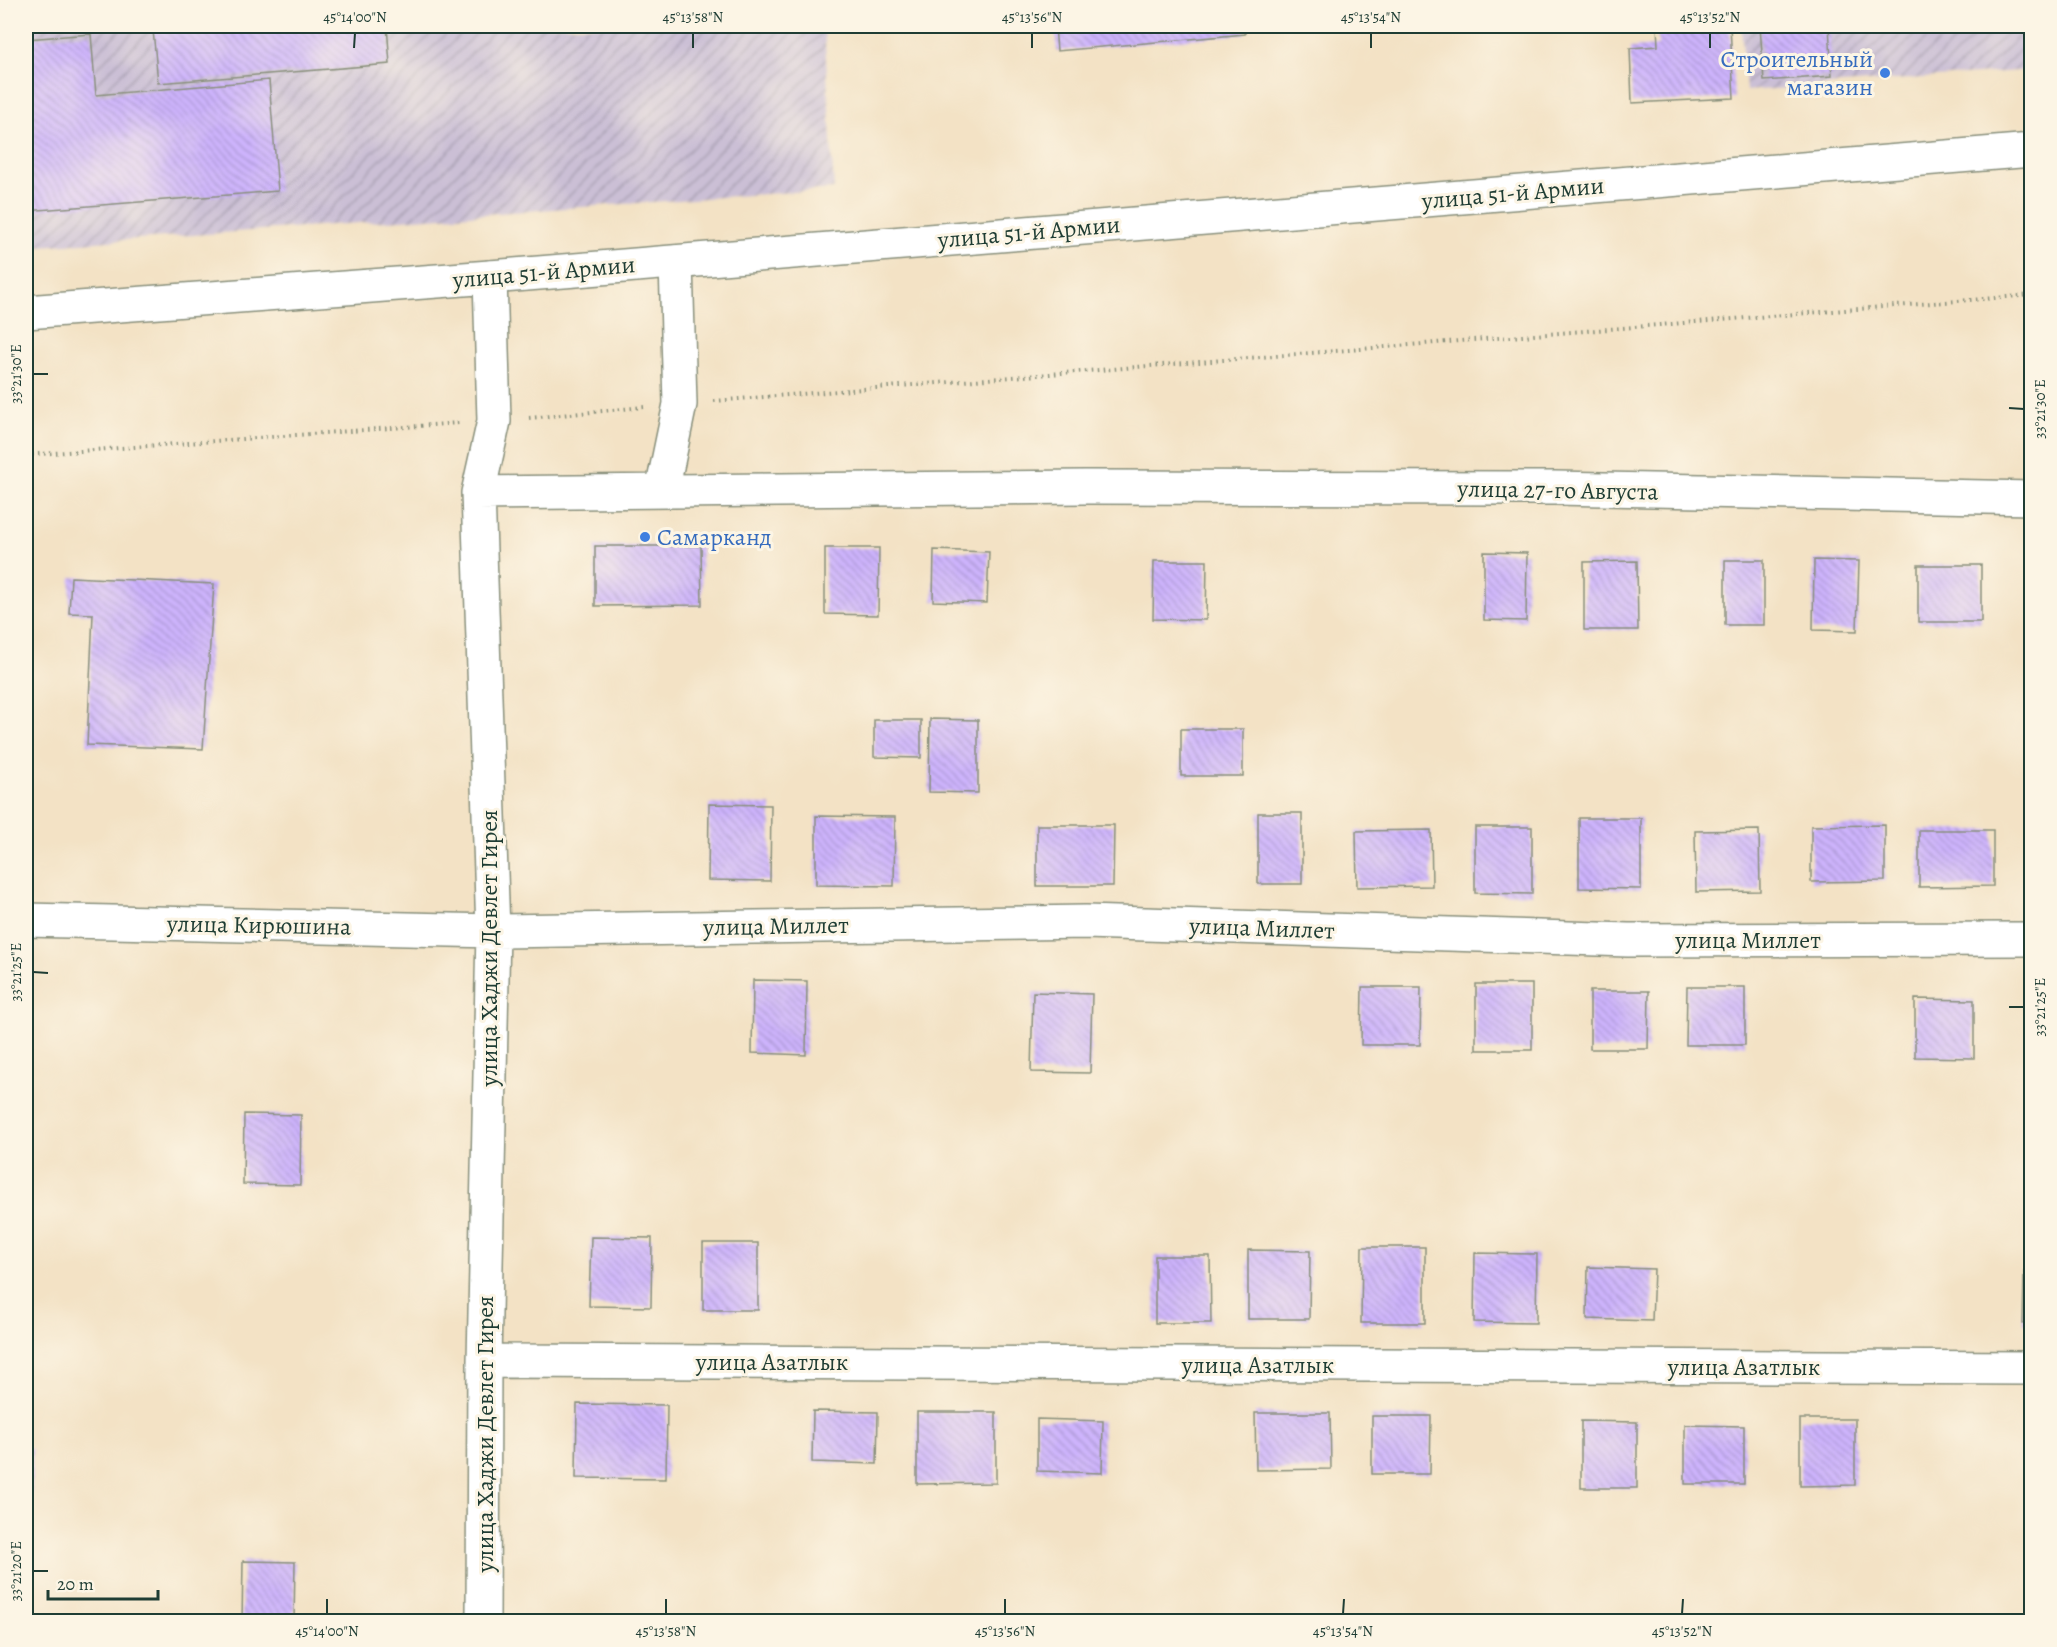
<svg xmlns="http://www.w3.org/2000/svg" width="2057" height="1647" viewBox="0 0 2057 1647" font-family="Alegreya,serif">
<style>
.industrial{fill:url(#industrial-furrows)}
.building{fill:url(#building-back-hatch)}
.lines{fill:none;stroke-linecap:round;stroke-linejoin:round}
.minor-casing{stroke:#89907c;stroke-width:36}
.major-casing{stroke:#89907c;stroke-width:36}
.path{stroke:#89907c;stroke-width:4;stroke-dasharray:1.5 4.5;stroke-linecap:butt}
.minor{stroke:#fff;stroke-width:33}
.major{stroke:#fff;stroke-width:33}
.ticks{fill:none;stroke:#1f3d34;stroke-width:2}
.shop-dot{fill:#3f7fe0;stroke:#fcf5e5;stroke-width:2}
.labels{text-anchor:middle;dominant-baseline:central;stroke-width:6;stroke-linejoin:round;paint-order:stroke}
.shop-label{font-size:24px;fill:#366cbe;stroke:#fcf5e5;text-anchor:end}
.street-label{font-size:24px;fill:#1f3d34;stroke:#fcf5e5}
.neatline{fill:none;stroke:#1f3d34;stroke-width:2}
.ticks-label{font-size:15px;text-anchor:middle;fill:#1f3d34}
</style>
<defs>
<pattern id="industrial-furrows" width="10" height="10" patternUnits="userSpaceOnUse" patternTransform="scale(1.5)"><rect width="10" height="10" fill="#cbbfd5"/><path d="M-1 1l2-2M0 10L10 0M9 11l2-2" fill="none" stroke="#a49cae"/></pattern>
<pattern id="building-back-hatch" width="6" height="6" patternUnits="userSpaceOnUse" patternTransform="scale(1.5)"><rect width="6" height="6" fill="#ceb4fd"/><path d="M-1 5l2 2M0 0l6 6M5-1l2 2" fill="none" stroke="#a794ce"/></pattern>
</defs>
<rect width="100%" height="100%" fill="#fcf5e5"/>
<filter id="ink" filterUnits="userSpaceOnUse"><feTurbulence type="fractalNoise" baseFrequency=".0167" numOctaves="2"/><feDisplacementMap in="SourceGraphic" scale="12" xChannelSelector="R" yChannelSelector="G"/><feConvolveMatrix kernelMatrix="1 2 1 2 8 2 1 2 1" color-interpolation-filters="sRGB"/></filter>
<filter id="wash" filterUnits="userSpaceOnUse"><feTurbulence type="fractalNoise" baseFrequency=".008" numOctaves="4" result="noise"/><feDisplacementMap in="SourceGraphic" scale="24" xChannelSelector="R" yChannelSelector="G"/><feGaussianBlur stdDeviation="1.35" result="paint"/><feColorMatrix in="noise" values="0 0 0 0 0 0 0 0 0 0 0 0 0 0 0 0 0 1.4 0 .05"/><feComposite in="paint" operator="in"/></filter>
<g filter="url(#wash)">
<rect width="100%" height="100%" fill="#f3e2c5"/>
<!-- industrial -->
<path class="industrial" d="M26,26H824L834,189L26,247Z
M1741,26H2031V70L1746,91Z"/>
<g id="blocks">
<!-- building -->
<path class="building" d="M208,26H387L390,64L158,83L153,30Z
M1055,26H1244L1245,34L1057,51Z
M1657,26H1730L1734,98L1632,103L1630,48L1658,46Z
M1760,26H1829L1832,76L1764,81Z
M91,34L96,95L269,80L278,191L26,211V39Z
M595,546H701L702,605L595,606Z
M825,548H879L878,615L825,614Z
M934,550L989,552L987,603L933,601Z
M1484,552L1527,553L1526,621L1484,620Z
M1725,560H1764V625H1725Z
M1814,560L1859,561L1857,631L1813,630Z
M1154,561H1207L1206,620L1153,619Z
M1637,561L1638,630H1584V562Z
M1918,565H1981V622H1918Z
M71,577L214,584L203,749L87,745L93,614L69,613Z
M930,719L978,720V793L929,792Z
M874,720H921V758L874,757Z
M1181,729H1243V776H1181Z
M709,804L771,805L770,881L708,880Z
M1258,813H1302V884H1258Z
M816,816L895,817L894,886L816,885Z
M1579,818H1641V889L1579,888Z
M1037,825H1114L1113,886H1037Z
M1885,825V881L1811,882V826Z
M1475,827H1532V894L1475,893Z
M1431,830L1432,886L1357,887L1356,831Z
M1759,830L1760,891L1696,892L1695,831Z
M1919,830H1993V886L1919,887Z
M2024,844H2032V898H2025Z
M753,980L807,981L806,1055L752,1053Z
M1476,984H1532V1050H1476Z
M1362,987H1421L1420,1045H1361Z
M1687,987H1745V1045H1686Z
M1590,991H1649L1648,1049H1590Z
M1033,992L1092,994L1090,1073L1031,1072Z
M2029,994H2032V1053H2028Z
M1915,999L1974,1000V1058L1915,1057Z
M244,1114L301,1115L300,1185L243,1184Z
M591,1237L652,1238L651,1307L589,1306Z
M703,1243H758V1310H703Z
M1362,1247H1425V1323H1361Z
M1248,1250L1310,1251L1309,1319H1248Z
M1475,1253L1537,1254L1536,1323L1474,1322Z
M1155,1256H1210L1211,1323H1155Z
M1588,1267L1654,1269L1652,1321L1587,1319Z
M2024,1272H2032V1324H2023Z
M577,1404L667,1405L666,1479L576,1478Z
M813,1411L878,1412L877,1464L812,1462Z
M917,1412H996V1483L917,1484Z
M1255,1413H1330L1331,1469L1256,1470Z
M1372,1416H1431L1430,1474H1372Z
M1037,1419L1103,1421L1102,1473L1037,1471Z
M1800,1419H1855V1485L1800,1486Z
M1581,1421L1637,1422V1488H1581Z
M1685,1425L1744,1426V1484H1685Z
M26,1449H32L31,1509L26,1508Z
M243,1561L295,1562L294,1622H242Z"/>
</g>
</g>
<g filter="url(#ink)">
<use href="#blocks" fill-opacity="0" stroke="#89907c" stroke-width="1.5"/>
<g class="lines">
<!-- minor casing -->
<g class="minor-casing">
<path id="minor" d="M662,491L680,404L676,262
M478,493L1085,487L1555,488L2032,498
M26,920L493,931L1086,922L1628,940L2032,939
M484,1361L2032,1368
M483,1622L484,1361L493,931L478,493L494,421L490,277"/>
</g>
<!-- major casing -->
<g class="major-casing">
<path id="major" d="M26,312L490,277L2032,150"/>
</g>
<!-- path -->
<path class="path" d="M714,401L2032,295
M529,418L644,407
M26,455L459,423"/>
<!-- minor -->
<use href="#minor" class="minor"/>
<!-- major -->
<use href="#major" class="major"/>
</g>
</g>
<!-- ticks -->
<path class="ticks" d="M354,48L355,33M693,48V33M1032,48V33M1371,48V33M1710,48V33M33,374H48M2009,408L2024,409M33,972L48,973M2009,1007H2024M33,1571H48M327,1614V1599M666,1614V1599M1005,1614V1599M1343,1614L1344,1599M1682,1614L1683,1599"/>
<!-- markers -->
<g class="shop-dot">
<circle cx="1885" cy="73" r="6"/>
<circle cx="645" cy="537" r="6"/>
</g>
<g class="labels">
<!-- shop labels -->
<g class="shop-label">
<text x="1873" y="59">Строительный<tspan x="1873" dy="28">магазин</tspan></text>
<text x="657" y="537" text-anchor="start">Самарканд</text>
</g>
<!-- street labels -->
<g class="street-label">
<text transform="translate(1513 193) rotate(-5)">улица 51-й Армии</text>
<text transform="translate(1029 232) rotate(-5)">улица 51-й Армии</text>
<text transform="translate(544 272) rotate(-5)">улица 51-й Армии</text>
<text transform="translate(1558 490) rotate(1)">улица 27-го Августа</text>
<text transform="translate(259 925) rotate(1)">улица Кирюшина</text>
<text transform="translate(776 926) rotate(-1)">улица Миллет</text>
<text transform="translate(1262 928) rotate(2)">улица Миллет</text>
<text x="1748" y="940">улица Миллет</text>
<text transform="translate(489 948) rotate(-90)">улица Хаджи Девлет Гирея</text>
<text x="772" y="1362">улица Азатлык</text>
<text x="1258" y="1365">улица Азатлык</text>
<text x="1744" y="1367">улица Азатлык</text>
<text transform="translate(485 1434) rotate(-90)">улица Хаджи Девлет Гирея</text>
</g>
</g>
<!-- margin -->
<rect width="2057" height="1647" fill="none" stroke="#fcf5e5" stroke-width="66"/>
<!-- scale -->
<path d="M48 1590v9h110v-9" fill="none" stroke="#1f3d34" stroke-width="3"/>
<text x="57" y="1590" font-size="18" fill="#1f3d34" stroke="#fcf5e5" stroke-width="4.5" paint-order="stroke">20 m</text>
<rect x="33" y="33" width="1991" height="1581" class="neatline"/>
<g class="ticks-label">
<text x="355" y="22">45°14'00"N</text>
<text x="693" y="22">45°13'58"N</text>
<text x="1032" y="22">45°13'56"N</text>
<text x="1371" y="22">45°13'54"N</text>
<text x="1710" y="22">45°13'52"N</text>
<text transform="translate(16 374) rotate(-90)" y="5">33°21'30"E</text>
<text transform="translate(2040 409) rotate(-90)" y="5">33°21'30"E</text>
<text transform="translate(16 972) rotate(-90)" y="5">33°21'25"E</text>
<text transform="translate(2040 1007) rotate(-90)" y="5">33°21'25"E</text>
<text transform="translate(16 1571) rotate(-90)" y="5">33°21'20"E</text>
<text x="327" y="1636">45°14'00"N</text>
<text x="666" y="1636">45°13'58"N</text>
<text x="1005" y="1636">45°13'56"N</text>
<text x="1343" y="1636">45°13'54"N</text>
<text x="1682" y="1636">45°13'52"N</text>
</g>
</svg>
